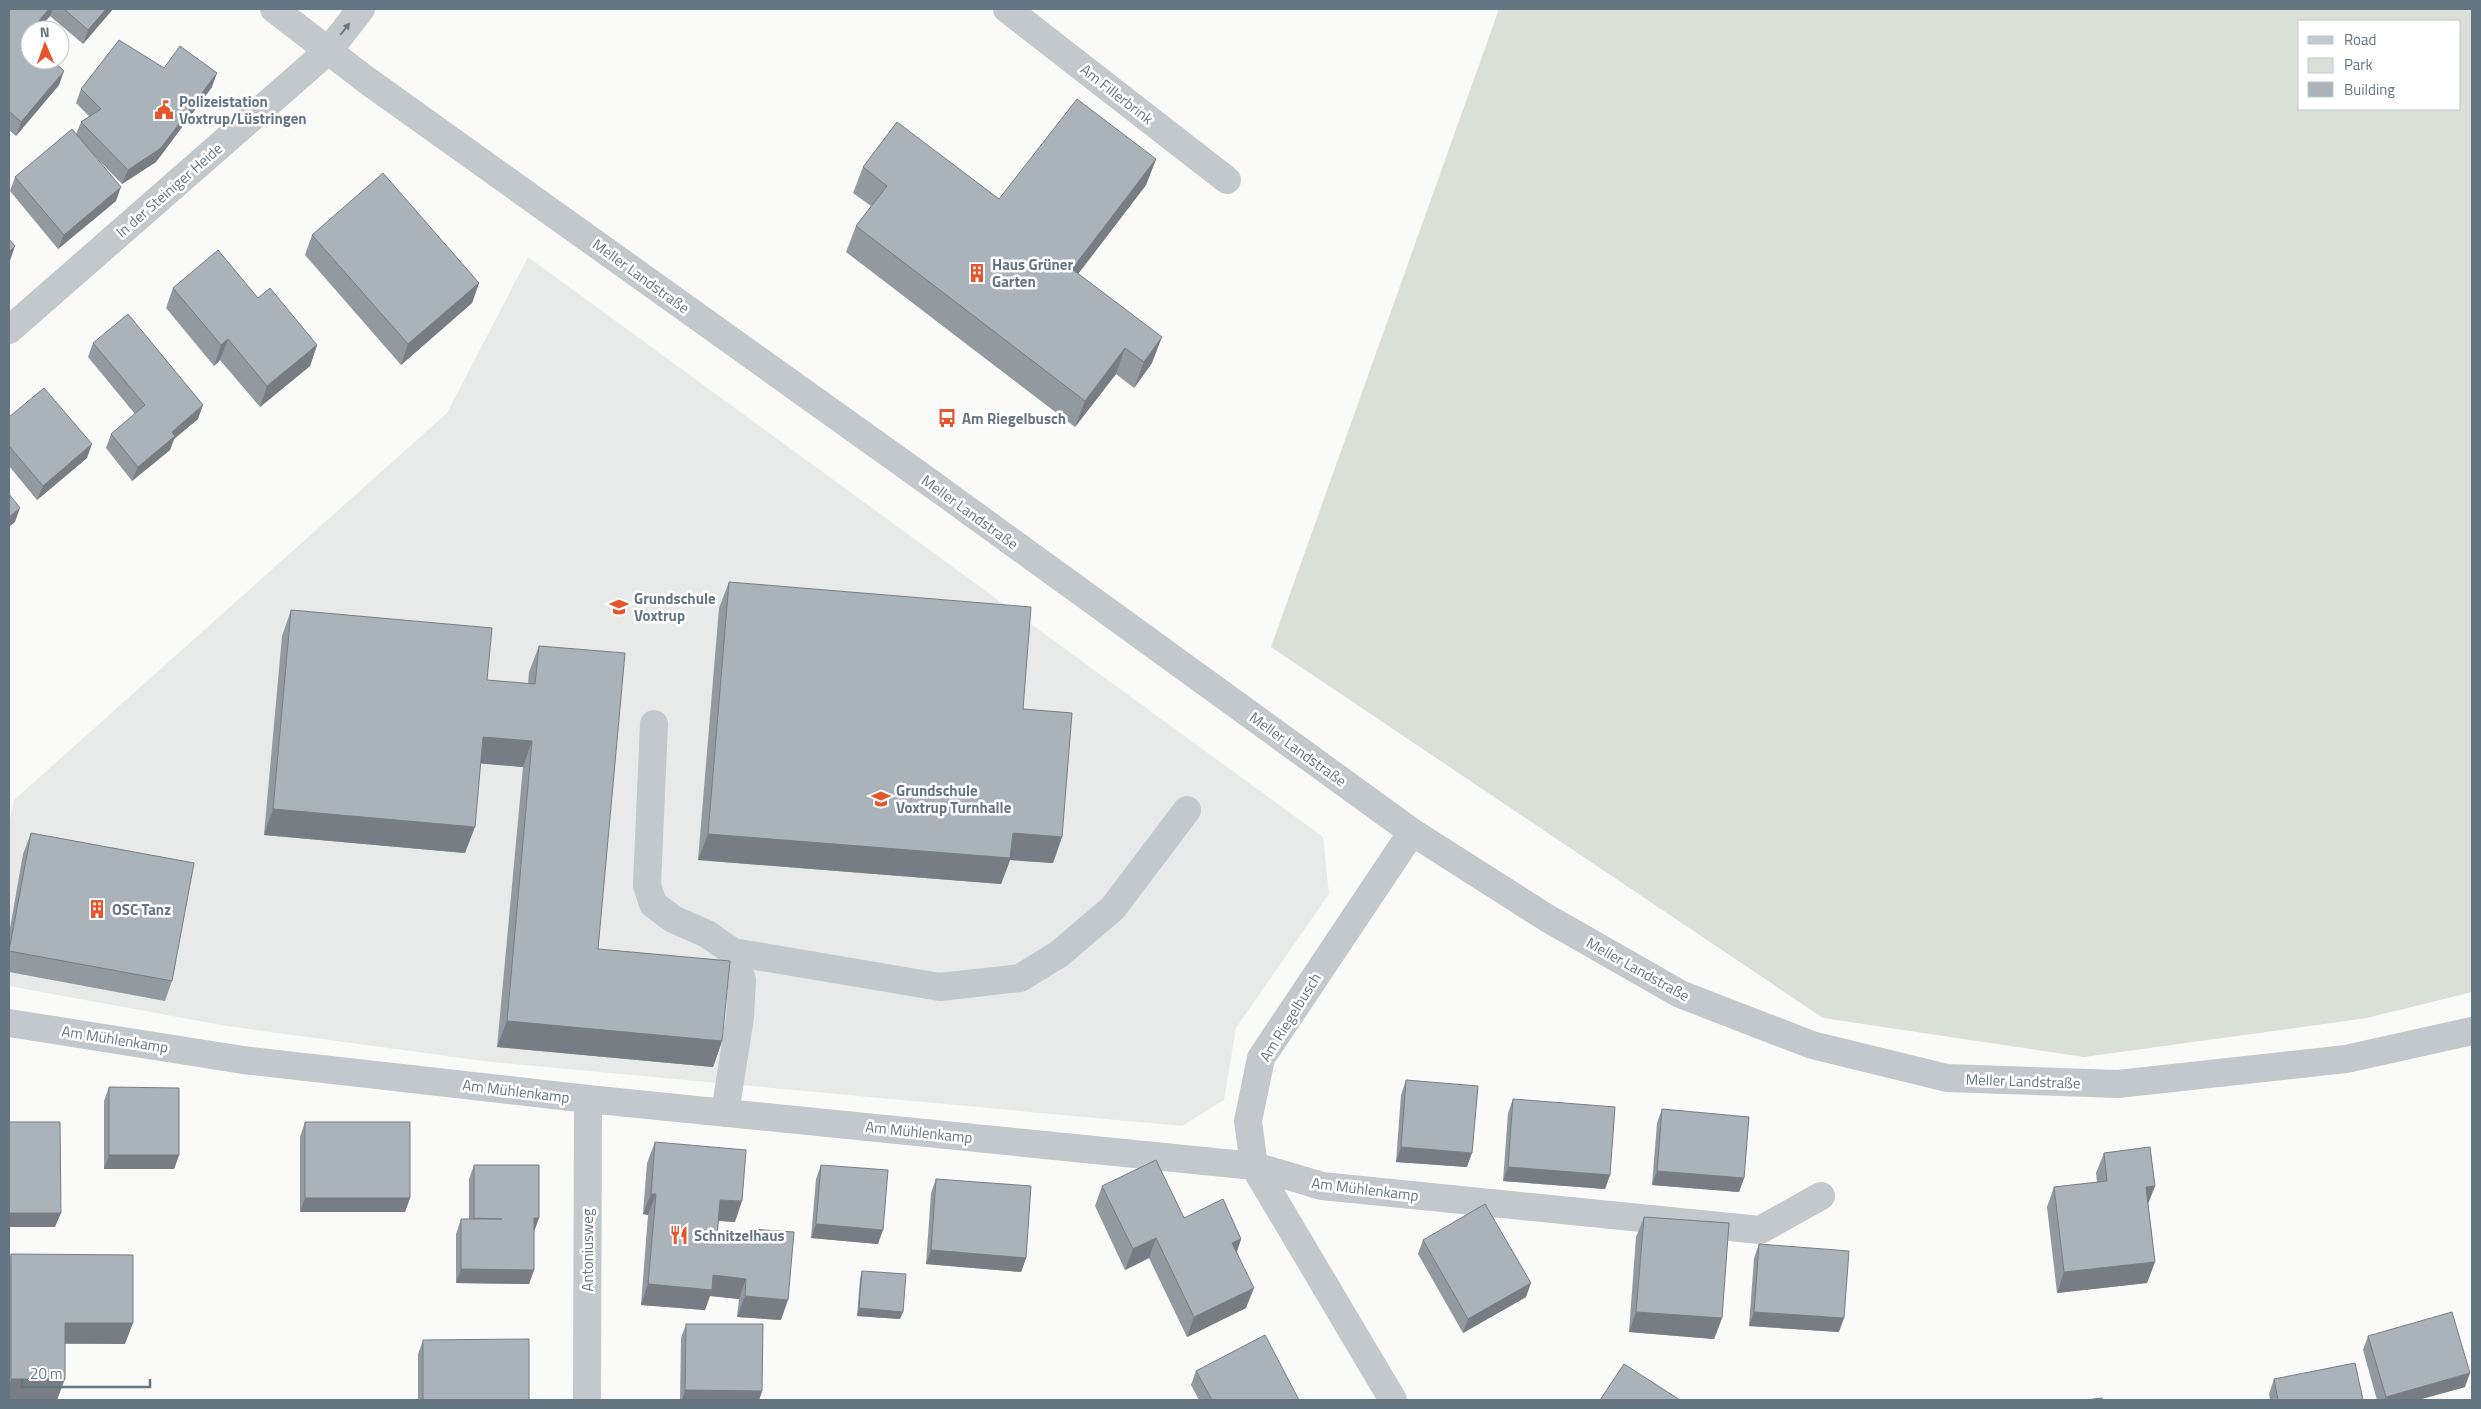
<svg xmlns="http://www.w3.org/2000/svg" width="2481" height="1409" viewBox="0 0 2481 1409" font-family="'Titillium Web',sans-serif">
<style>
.built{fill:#e8e9e9}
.green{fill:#dadfd7;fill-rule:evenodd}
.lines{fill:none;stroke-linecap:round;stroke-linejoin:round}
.minor{stroke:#c3c8cc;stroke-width:28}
.wall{fill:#929a9f}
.shaded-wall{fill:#777d82}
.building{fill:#aab3b9;stroke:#777d82}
.oneway{fill:#6a7a87}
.labels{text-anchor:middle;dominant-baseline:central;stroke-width:5;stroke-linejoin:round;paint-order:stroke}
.street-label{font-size:15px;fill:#657683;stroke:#fff}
.poi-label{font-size:15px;font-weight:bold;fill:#657683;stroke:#fff;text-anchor:start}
</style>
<rect width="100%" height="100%" fill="#fafaf8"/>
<!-- built -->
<path class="built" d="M528,257L1323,837L1329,894L1236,1028L1224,1100L1182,1126L491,1062L227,1026L9,986V824L14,800L447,413Z"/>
<!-- green -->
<path class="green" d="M1499,9H2472V992L2367,1018L2084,1057L1823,1018L1271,647ZM2300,21H2460V109H2300Z"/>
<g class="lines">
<!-- minor -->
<path class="minor" d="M274,9L365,79L929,482L1412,832L1547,918L1680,994L1812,1045L1947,1078L2118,1084L2346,1059L2472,1031
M1007,9L1227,180
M9,330L329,50L361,9
M654,724L647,885L653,904L673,919L707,934L733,952L742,980L740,1017L725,1113
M733,952L940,987L1020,978L1059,954L1113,908L1187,810
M9,1023L243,1060L588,1099L1254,1166L1322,1186L1760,1230L1821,1196
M587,1400L588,1099
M1393,1400L1254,1166L1248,1121L1261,1058L1412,832"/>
</g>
<!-- wall -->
<path class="wall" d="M9,9H113L83,44L50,16L38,30H30V39L29,40L59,85L16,136L9,130Z
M164,68L212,87L156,162L122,184L89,150L116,201L58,249L10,191L15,177L76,134L81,122L89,116L76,103L81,89Z
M1156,159L1146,185L1078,274L1152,363L1134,388L1116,374L1075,427L846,252L856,226L871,206L853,193L863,167L999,199Z
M312,235L479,283L472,303L401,365L305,255Z
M173,288L258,298L317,345L310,366L260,407L220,360L214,366L166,308Z
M93,343L198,419L174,439L170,450L132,481L106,448L111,434L135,414L88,357Z
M9,417L87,458L37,500L9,466Z
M729,582L1023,709L1062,837L1053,863L1010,860L1001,884L698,860L719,608Z
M291,610L487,680L528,684L529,672L539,646L598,949L722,1041L713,1067L497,1047L523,767L481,763L465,853L264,835L282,636Z
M31,833L172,981L165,1001L9,972V934L23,854Z
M1406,1080L1467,1167L1396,1162L1401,1095Z
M109,1087L179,1155L174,1169H104V1101Z
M1513,1099L1610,1175L1605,1189L1503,1181L1508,1113Z
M1662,1109L1744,1178L1739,1192L1652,1185L1657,1123Z
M305,1122L410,1198L405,1212H300V1137Z
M655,1142L735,1222L718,1221L717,1237L746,1240L750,1229L781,1320L737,1317L739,1299L710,1296L705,1310L641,1305L648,1215L643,1214L647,1163Z
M2104,1153L2155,1186L2148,1204L2155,1262L2147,1283L2057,1293L2047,1207L2054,1187L2097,1182L2096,1173Z
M474,1165L534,1232V1270L529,1284L456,1283V1234L461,1219H469V1179Z
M821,1165L878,1244L811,1238L816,1179Z
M936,1179L1026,1258L1021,1272L926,1264L931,1193Z
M1102,1186L1184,1218L1241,1239L1237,1252L1246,1308L1187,1337L1149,1258L1125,1270L1095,1206Z
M1644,1217L1722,1318L1714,1339L1629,1332L1636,1237Z
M1423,1240L1526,1297L1463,1333L1418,1254Z
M1759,1244L1839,1332L1749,1326L1754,1258Z
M11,1254L125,1344H65L57,1400L9,1399V1260Z
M862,1271L900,1319L857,1316L860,1278Z
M686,1324L762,1391L759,1400H680L681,1338Z
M2368,1336L2465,1387L2418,1400H2377L2363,1350Z
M423,1340L529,1400H418V1354Z
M1196,1371L1299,1400H1199L1191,1385Z
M2274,1379L2363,1400H2270L2269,1394Z"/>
<!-- shaded-wall -->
<path class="shaded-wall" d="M49,9H53L50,16L38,30H31Z
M106,9H113L83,44L88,30Z
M30,31V39L20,51L25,37Z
M64,71L59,85L16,136L21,122Z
M217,73L212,87L156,162L122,184L128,170Z
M1156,159L1146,185L1062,295L1072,269Z
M121,187L116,201L58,249L64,235Z
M15,246L9,264V252Z
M479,283L472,303L401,365L408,344Z
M1162,337L1152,363L1134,388L1144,362Z
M228,339L220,360L214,366L221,345Z
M317,345L310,366L260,407L267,386Z
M1125,348L1116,374L1075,427L1085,401Z
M203,405L198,419L174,439L170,450L132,481L138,467L172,432Z
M92,444L87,458L37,500L43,486Z
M20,508L15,522L9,527V517Z
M483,737L532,741L523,767L474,763Z
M273,809L475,827L465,853L264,835Z
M1013,833L1062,837L1053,863L1010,860L1001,884L698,860L708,834Z
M507,1021L722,1041L713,1067L497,1047Z
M1401,1147L1472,1153L1467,1167L1396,1162Z
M109,1155H179L174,1169H104Z
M1508,1167L1610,1175L1605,1189L1503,1181Z
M1657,1171L1744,1178L1739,1192L1652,1185Z
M2155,1186L2147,1206L2146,1187Z
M651,1194H656L648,1215L643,1214Z
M305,1198H410L405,1212H300Z
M720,1200L742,1201L735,1222L712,1220Z
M9,1213H61L55,1227H9Z
M534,1218H539L534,1232Z
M816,1224L883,1230L878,1244L811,1238Z
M1156,1238L1149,1258L1125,1270L1133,1249Z
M1241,1239L1234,1259L1232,1243Z
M931,1250L1026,1258L1021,1272L926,1264Z
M2155,1262L2147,1283L2057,1293L2064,1272Z
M461,1269L534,1270L529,1284L456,1283Z
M713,1275L746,1279L739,1299L710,1296L705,1310L641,1305L648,1284Z
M1531,1283L1526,1297L1463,1333L1468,1319Z
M1254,1288L1246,1308L1187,1337L1194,1317Z
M745,1296L788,1300L781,1320L737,1317Z
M859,1308L903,1312L900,1319L857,1316Z
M1636,1312L1722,1318L1714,1339L1629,1332Z
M1754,1312L1844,1318L1839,1332L1749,1326Z
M65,1323H133L125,1344L57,1343Z
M2470,1373L2465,1387L2418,1400H2384L2386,1397Z
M11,1379H65L57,1400L9,1399V1385Z
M685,1390L762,1391L759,1400H682Z"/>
<!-- building -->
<path class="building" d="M9,9H49L25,37L30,41V60H52L64,71L21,122L9,111Z
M64,9H106L88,30Z
M119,40L164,68L180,46L217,73L161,148L128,170L81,122L101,109L81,89Z
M1077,99L1156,159L1072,269L1162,337L1144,362L1125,348L1085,401L856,226L887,186L863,167L897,122L999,199Z
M72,129L121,187L64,235L15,177Z
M383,173L479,283L408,344L312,235Z
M9,239L15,246L9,252Z
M218,250L258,298L270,288L317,345L267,386L228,339L221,345L173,288Z
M128,314L203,405L172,432L175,436L138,467L111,434L145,405L93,343Z
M44,388L92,444L43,486L9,446V417Z
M9,494L20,508L9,517Z
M729,582L1031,607L1023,709L1072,713L1062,837L1013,833L1010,858L708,834Z
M291,610L492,628L487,680L535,684L539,646L625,653L598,949L730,961L722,1041L507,1021L532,741L483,737L475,827L273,809Z
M31,833L194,863L172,981L9,951Z
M1406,1080L1478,1086L1472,1153L1401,1147Z
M109,1087L179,1088V1155H109Z
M1513,1099L1615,1107L1610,1175L1508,1167Z
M1662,1109L1749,1117L1744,1178L1657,1171Z
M9,1122H60L61,1213H9Z
M305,1122H410V1198H305Z
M655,1142L746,1150L742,1201L720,1200L717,1237L749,1240L750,1229L794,1232L788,1300L745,1296L746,1279L713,1275L712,1290L648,1284L656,1194H651Z
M2150,1147L2155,1186L2146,1187L2155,1262L2064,1272L2054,1187L2107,1181L2104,1153Z
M1156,1160L1184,1218L1223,1199L1241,1239L1232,1243L1254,1288L1194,1317L1156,1238L1133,1249L1102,1186Z
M474,1165H539V1218H534V1270L461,1269V1219H502L474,1218Z
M821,1165L888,1170L883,1230L816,1224Z
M936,1179L1031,1186L1026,1258L931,1250Z
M1485,1204L1531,1283L1468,1319L1423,1240Z
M1644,1217L1729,1223L1722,1318L1636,1312Z
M1759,1244L1849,1251L1844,1318L1754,1312Z
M11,1254L133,1255V1323H65V1379H11Z
M862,1271L906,1274L903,1312L859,1308Z
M2452,1312L2470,1373L2386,1397L2368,1336Z
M686,1324H763L762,1391L685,1390Z
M1265,1335L1299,1400H1212L1196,1371Z
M529,1339V1400H423V1340Z
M2355,1363L2363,1400H2278L2274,1379Z
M1624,1364L1680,1400H1600Z
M2102,1398L2103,1400H2086Z"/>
<!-- one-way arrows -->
<defs><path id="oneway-solid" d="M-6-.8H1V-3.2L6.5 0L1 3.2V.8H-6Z" transform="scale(1.25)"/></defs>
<use class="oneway" href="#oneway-solid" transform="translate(345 29) rotate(-52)"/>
<!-- icons -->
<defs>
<g id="civic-bare" transform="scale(1.5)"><path d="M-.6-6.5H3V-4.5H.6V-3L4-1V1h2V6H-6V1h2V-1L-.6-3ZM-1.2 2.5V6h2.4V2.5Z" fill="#e4572e" stroke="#fff" stroke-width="2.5" paint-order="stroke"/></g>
<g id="building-bare" transform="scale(1.5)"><path d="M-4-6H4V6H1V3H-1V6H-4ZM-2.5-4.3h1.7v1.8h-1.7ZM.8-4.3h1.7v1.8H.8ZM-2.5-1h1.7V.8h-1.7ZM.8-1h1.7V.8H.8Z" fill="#e4572e" stroke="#fff" stroke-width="2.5" paint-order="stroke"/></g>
<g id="bus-bare" transform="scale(1.5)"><path d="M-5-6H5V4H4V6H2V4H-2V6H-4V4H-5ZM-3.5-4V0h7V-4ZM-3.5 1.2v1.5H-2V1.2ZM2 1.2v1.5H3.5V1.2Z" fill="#e4572e" stroke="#fff" stroke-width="2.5" paint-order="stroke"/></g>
<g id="school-bare" transform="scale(1.5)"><path d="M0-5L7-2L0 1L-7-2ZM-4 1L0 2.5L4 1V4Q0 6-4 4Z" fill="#e4572e" stroke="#fff" stroke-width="2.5" paint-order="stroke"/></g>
<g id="restaurant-bare" transform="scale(1.5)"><path d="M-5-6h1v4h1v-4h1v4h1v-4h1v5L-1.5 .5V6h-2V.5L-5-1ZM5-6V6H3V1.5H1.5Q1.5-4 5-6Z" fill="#e4572e" stroke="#fff" stroke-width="2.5" paint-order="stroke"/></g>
</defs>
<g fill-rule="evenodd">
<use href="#civic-bare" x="164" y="110"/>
<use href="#building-bare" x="977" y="273"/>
<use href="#bus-bare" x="947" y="418"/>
<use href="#school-bare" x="619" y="607"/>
<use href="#school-bare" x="881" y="799"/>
<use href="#building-bare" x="97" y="909"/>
<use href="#restaurant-bare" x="679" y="1235"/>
</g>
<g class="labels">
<!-- street labels -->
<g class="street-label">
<text transform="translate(1117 94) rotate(38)">Am Fillerbrink</text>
<text transform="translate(169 190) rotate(-41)">In der Steiniger Heide</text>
<text transform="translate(641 276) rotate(36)">Meller Landstraße</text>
<text transform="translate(970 512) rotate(36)">Meller Landstraße</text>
<text transform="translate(1298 749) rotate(36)">Meller Landstraße</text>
<text transform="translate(1638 969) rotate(29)">Meller Landstraße</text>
<text transform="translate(1290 1017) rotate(-58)">Am Riegelbusch</text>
<text transform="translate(115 1039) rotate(9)">Am Mühlenkamp</text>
<text transform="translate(2023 1081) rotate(2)">Meller Landstraße</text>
<text transform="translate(516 1091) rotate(7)">Am Mühlenkamp</text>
<text transform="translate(919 1132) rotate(6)">Am Mühlenkamp</text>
<text transform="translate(1365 1189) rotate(7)">Am Mühlenkamp</text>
<text transform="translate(587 1250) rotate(-90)">Antoniusweg</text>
</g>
<!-- poi labels -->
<g class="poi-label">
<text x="179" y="101">Polizeistation<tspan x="179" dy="17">Voxtrup/Lüstringen</tspan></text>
<text x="992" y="264">Haus Grüner<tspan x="992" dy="17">Garten</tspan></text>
<text x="962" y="418">Am Riegelbusch</text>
<text x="634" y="598">Grundschule<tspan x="634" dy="17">Voxtrup</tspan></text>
<text x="896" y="790">Grundschule<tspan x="896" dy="17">Voxtrup Turnhalle</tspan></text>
<text x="112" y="909">OSC Tanz</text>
<text x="694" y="1235">Schnitzelhaus</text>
</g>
</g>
<!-- border -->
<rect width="2481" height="1409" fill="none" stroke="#657683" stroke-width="20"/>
<!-- legend -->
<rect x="2298" y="20" width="162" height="90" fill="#ffffff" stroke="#c1c8cd"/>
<rect x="2308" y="36" width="25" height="8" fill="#c3c8cc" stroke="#c1c8cd"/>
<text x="2344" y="45" font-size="15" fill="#657683">Road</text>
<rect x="2308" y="58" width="25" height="15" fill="#dadfd7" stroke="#c1c8cd"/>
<text x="2344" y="70" font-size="15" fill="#657683">Park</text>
<rect x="2308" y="82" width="25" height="15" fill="#aab3b9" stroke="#c1c8cd"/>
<text x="2344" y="95" font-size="15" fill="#657683">Building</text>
<!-- north arrow -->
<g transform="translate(45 45) rotate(358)"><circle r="24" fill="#ffffff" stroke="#c1c8cd"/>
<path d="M0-4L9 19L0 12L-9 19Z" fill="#e4572e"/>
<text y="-8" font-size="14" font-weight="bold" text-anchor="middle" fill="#657683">N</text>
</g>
<!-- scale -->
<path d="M22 1379v8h128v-8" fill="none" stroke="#657683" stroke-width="2.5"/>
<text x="30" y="1379" font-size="15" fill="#657683" stroke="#ffffff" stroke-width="4" paint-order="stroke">20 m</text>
</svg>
